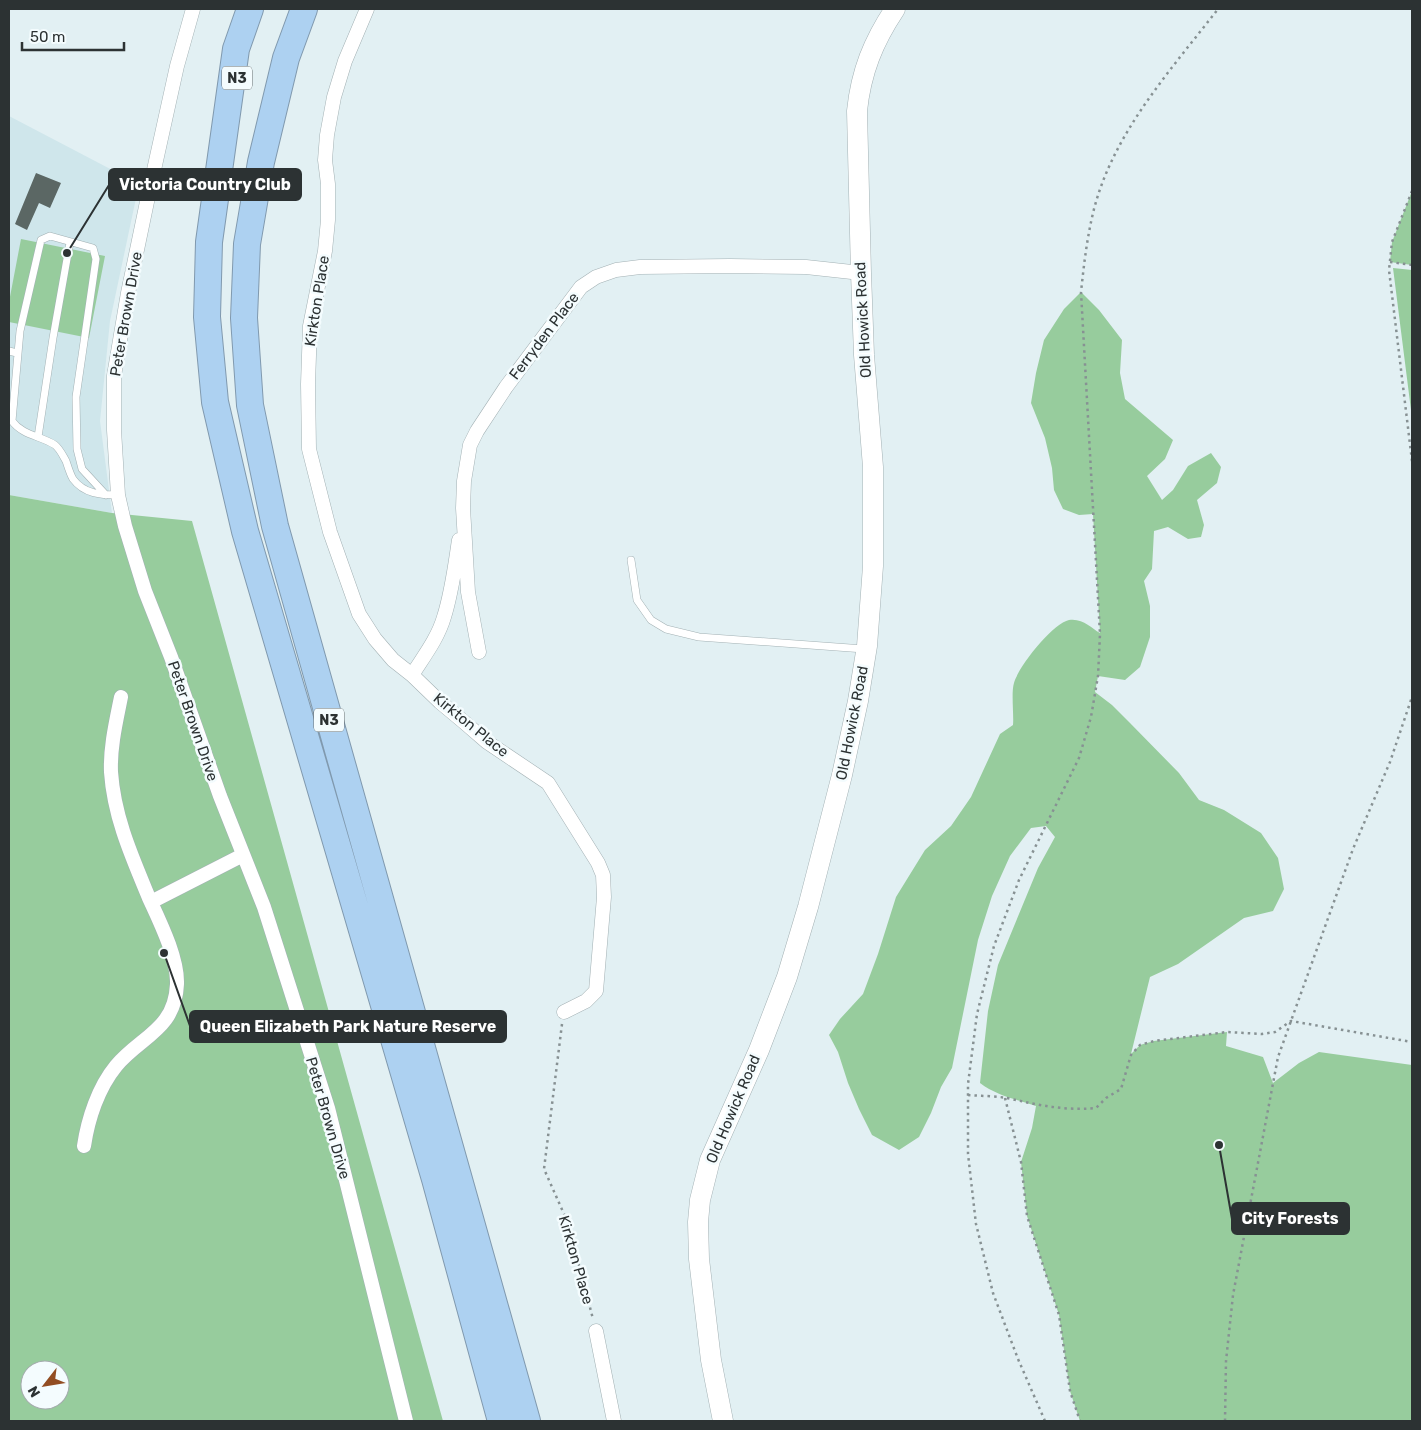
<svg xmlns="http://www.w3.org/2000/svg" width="1421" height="1430" viewBox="0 0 1421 1430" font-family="Rubik,sans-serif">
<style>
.built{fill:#cfe6eb}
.green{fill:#97cc9d;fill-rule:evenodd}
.building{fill:#5b6764}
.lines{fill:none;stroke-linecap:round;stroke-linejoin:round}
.lane-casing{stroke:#a3b1b4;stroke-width:8}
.street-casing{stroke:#a3b1b4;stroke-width:15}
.secondary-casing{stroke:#a3b1b4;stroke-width:21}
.highway-casing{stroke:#8099ae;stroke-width:28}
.path{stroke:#879193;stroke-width:2.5;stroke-dasharray:2.5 4;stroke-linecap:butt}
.lane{stroke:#fff;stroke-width:7}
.street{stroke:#fff;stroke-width:14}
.secondary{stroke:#fff;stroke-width:20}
.highway{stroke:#add1f1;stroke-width:26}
.labels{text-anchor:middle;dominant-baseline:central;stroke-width:5;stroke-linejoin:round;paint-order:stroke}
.shield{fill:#f4fcfe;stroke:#686f70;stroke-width:1}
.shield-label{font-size:14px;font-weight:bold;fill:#2c3233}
.street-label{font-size:15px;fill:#2c3233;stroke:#f4fcfe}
.leader{fill:none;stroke:#2c3233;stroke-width:2}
.callout-dot{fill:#2c3233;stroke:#f4fcfe;stroke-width:2}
.callout{fill:#2c3233;stroke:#2c3233;stroke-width:2}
.callout-label{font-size:16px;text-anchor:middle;font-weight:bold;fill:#fff}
</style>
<rect width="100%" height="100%" fill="#e2f0f3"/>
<!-- built -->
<path class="built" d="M9,116L139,184L110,321L100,421L112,513L9,495Z"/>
<!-- green -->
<path class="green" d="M1412,191V265L1390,262L1392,242Z
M21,239L105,256L89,338L9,322V302Z
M1393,268L1412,270V418Z
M1081,292L1099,310L1122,340L1120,373L1125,399L1173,440L1165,459L1147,476L1162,500L1173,490L1188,466L1211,453L1221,467L1217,483L1197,500L1204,525L1201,537L1188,539L1168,527L1154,531L1152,569L1144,581L1150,606V637L1140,667L1125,680L1098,676L1095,692L1112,705L1130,723L1179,773L1199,800L1224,810L1261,833L1278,858L1284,889L1273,911L1244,918L1178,964L1150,977L1131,1054L1140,1045L1154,1041L1227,1032L1226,1046L1263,1057L1273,1083L1299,1063L1319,1052L1412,1065V1421H1080L1070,1391L1059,1315L1027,1216L1021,1162L1032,1128L1036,1106C1016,1099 997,1096 980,1083L988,1011L998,965L1038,868L1055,837L1046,826L1031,828L1010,856L992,896L978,940L952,1068L941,1087L931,1113L919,1137L899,1150L872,1135L859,1109L848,1083L838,1052L829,1035L840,1019L863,994L878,954L896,897L925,850L951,826L971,797L1000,734L1013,725C1014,715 1011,692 1014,683C1018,667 1053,623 1069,620C1083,618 1091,628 1100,633L1093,514L1079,515L1063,509L1054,490L1052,468L1045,438L1031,403L1036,373L1044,340L1064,309Z
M9,495L112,513L192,521L443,1421H9ZM30,1370H60V1400H30Z"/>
<!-- building -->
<path class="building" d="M36,173L61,183L50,208L39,203L27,230L15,224Z"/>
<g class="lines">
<!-- lane casing -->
<g class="lane-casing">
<path id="lane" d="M9,351L17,353
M38,437L53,338L70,242
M106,495L82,469L77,449L76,397L96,259L93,248L50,236L41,240L20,331L12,421C22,435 41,436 55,445C60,449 63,456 66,461C68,467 70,474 73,479C84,494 101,495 118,495
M631,560L637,600L651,620L666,629L699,637L864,649"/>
</g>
<!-- street casing -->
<g class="street-casing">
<path id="street" d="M193,9L177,66L148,197L128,293L114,376V430L118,495L125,526L145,591L171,657L220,796L264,907L328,1108L406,1421
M367,9L345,61L334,97L327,135L325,160L328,184V220L325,251L310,326L308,384L309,449L330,532L359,614L375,639L393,660L412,675L440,702L464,722L487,742L548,783L598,863L603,875L604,897L596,991L586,1001L564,1012
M479,652L468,592L463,508L464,481L470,445L477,431L506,387L581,287L596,277L616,270L640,267L730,266L806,267L861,273
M412,675C424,656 438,638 444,617C452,592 455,566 459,540
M151,902L243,855
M84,1146C88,1119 98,1088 116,1066C141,1036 175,1030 177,984C178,958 160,922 149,898C132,857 114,817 111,772C110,747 116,722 121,697
M596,1331L614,1421"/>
</g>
<!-- secondary casing -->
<g class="secondary-casing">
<path id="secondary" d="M723,1421L711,1360L699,1259L698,1222L700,1200L710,1160L759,1050L787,977L808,907L842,775L858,701L867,646L873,566V467L864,355L861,273L857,111C861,72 873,42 895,9"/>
</g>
<!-- highway casing -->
<g class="highway-casing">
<path id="highway" d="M250,9L236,49L209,242L207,317L215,402L245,531L435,1179L501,1421
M304,9L286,58L261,162L247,244L244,318L250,405L275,526L527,1421"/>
</g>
<!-- path -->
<path class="path" d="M1412,191L1392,242L1389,270L1412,461
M1390,262L1412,265
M562,1024L544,1169L568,1223L593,1319
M968,1095C981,1096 995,1096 1007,1098C1039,1105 1063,1111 1096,1108L1106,1098L1121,1089L1131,1055L1140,1045L1154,1041L1227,1032L1262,1034L1275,1032L1291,1021L1412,1042
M1005,1098L1021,1162L1027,1216L1059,1315L1070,1391L1080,1421
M1045,1421L1018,1359L993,1293L976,1224L968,1154V1084L977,1014L994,946L1019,880L1079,758L1091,717L1098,676L1100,634L1081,292C1084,264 1087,237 1094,209C1114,132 1170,71 1218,9
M1225,1421L1226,1361L1233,1295L1278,1057L1353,849L1390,762L1412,697"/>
<!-- lane -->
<use href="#lane" class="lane"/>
<!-- street -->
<use href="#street" class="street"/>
<!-- secondary -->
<use href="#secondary" class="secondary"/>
<!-- highway -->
<use href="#highway" class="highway"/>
</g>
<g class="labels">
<!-- shield labels -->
<g class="shield">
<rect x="222" y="66.5" width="30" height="23" rx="4"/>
<rect x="314" y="708.5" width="30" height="23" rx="4"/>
</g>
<g class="shield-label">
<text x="237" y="78">N3</text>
<text x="329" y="720">N3</text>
</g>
<!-- street labels -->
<g class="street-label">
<text transform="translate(317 301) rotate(-81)">Kirkton Place</text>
<text transform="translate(126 314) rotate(-80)">Peter Brown Drive</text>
<text transform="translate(863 320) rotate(-93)">Old Howick Road</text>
<text transform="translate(544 336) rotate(-53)">Ferryden Place</text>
<text transform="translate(193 721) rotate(71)">Peter Brown Drive</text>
<text transform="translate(852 723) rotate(-79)">Old Howick Road</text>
<text transform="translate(471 725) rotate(39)">Kirkton Place</text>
<text transform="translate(733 1109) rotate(-67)">Old Howick Road</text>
<text transform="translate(328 1118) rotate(74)">Peter Brown Drive</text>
<text transform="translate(576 1260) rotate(74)">Kirkton Place</text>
</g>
</g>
<!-- callouts -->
<path class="leader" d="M67 253L109 185M164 953L190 1026M1219 1145L1232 1219"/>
<g class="callout-dot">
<circle cx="67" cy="253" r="5"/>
<circle cx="164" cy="953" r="5"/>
<circle cx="1219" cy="1145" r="5"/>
</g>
<g class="callout">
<rect x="109" y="169" width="192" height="31" rx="5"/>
<rect x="190" y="1011" width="316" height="31" rx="5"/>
<rect x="1232" y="1203" width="117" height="31" rx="5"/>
</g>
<g class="callout-label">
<text x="205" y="190">Victoria Country Club</text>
<text x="348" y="1032">Queen Elizabeth Park Nature Reserve</text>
<text x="1290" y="1224">City Forests</text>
</g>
<!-- border -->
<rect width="1421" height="1430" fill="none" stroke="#2c3233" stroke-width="20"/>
<!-- north arrow -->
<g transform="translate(45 1385) rotate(239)"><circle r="24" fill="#f4fcfe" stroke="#a4abad"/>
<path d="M0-4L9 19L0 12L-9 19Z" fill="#924d22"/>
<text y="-8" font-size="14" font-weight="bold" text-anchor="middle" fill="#2c3233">N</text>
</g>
<!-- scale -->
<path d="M22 42v8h102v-8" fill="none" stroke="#2c3233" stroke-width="2.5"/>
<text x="30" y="42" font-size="15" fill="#2c3233" stroke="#f4fcfe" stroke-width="4" paint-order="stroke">50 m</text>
</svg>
